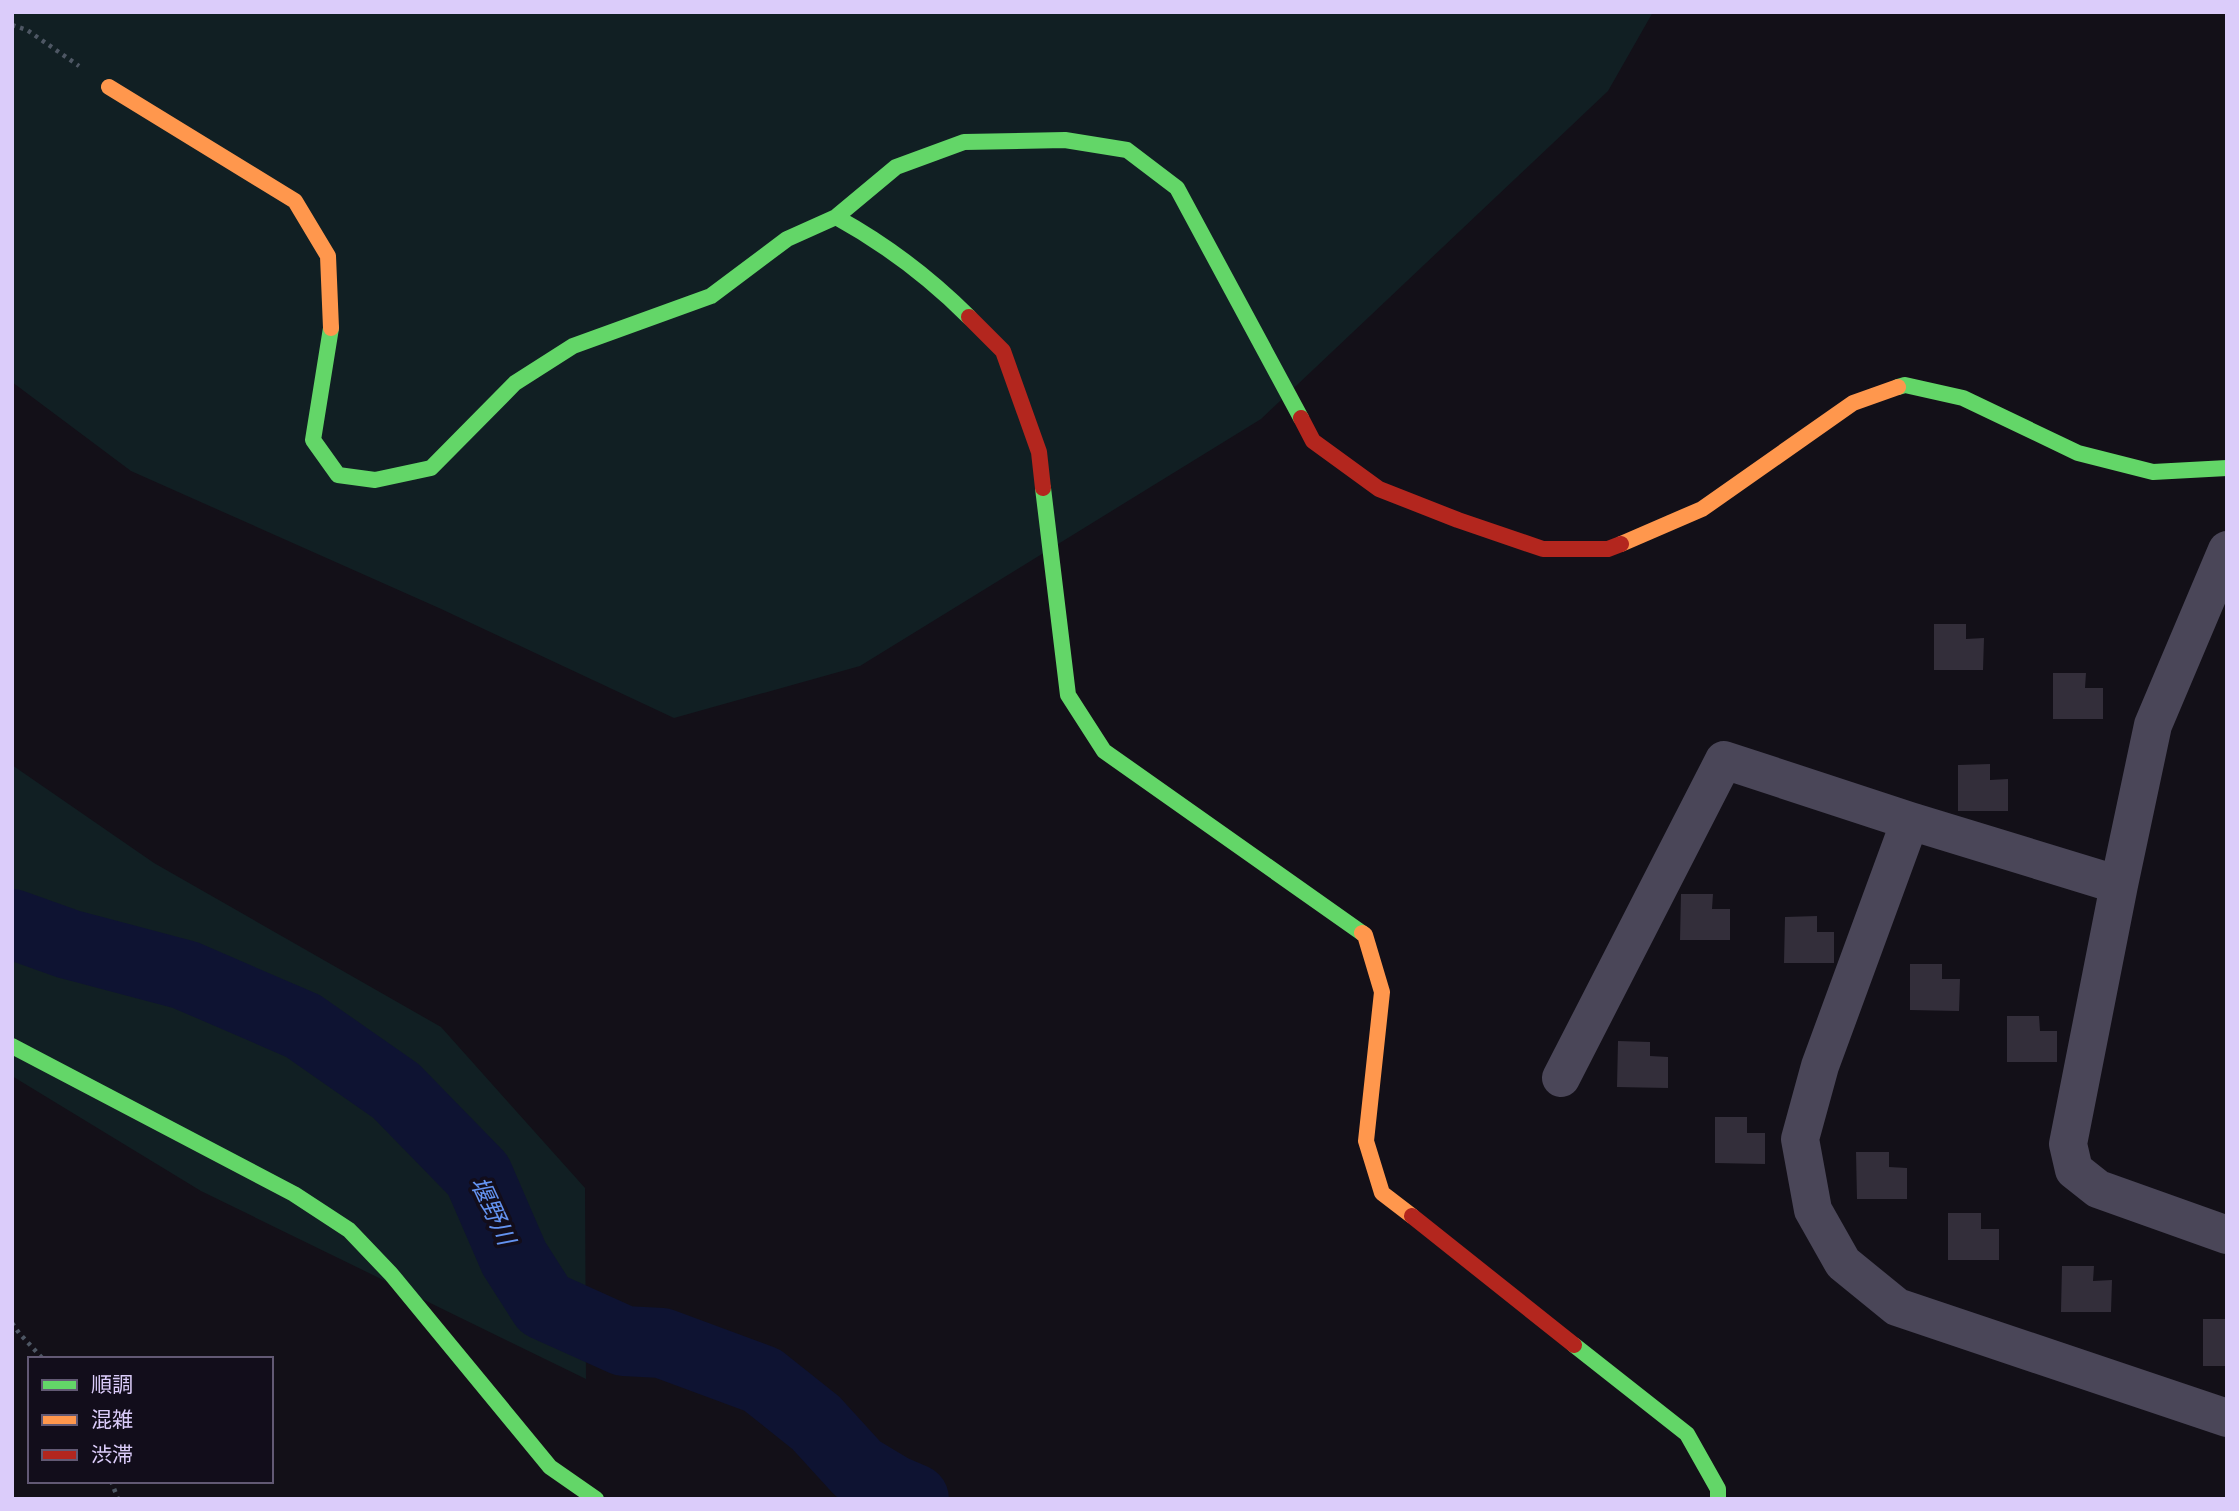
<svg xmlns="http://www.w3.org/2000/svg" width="2239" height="1511" viewBox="0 0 2239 1511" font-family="'Sofia Sans Condensed','Noto Sans JP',sans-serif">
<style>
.green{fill:#111f23}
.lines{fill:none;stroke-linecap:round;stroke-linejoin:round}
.river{stroke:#0e1332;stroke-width:70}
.building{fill:#332e3a}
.path{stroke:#4e5764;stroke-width:4.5;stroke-dasharray:3.5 5;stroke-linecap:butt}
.street{stroke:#4a4658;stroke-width:38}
.fast{stroke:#63d668;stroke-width:16}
.slow{stroke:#ff974d;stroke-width:16}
.jam{stroke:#b3261e;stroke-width:16}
.labels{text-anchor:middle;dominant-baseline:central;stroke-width:7;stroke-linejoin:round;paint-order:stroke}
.water-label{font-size:24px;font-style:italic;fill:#6493f0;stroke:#120d1b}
</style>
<rect width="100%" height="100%" fill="#131018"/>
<!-- green -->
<path class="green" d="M12,12H1653L1608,91L1261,419L860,666L674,718L439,608L131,471L12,382Z
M12,765L154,863L441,1027L585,1188L586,1379L201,1191L12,1076Z"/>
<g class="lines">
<!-- river -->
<path class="river" d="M12,924L68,944L185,975L303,1026L396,1091L478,1175L514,1258L544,1305L624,1341L662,1343L762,1380L816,1423L858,1469L893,1490L914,1499"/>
</g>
<!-- building -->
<path class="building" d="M1934,624H1966V639L1984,638L1983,670H1934Z
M2053,673H2086L2085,688H2103V719H2053Z
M1990,764V780L2008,779V811H1958V765Z
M1681,894H1713L1712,909H1730V940H1680Z
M1817,916V932H1834V963H1784L1785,917Z
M1910,964H1942V979H1960L1959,1011L1910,1010Z
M2007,1016H2039L2040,1031H2057V1062H2007Z
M1618,1041L1650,1042V1056L1668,1057V1088L1617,1087Z
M1715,1117H1747V1133H1765V1164L1715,1163Z
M1856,1152H1889V1167L1907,1168V1199H1857Z
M1948,1213H1981V1229H1999V1260H1948Z
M2062,1266H2094L2093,1281L2112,1280L2111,1312H2061Z
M2203,1319H2227V1366H2203Z"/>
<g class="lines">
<!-- path -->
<path class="path" d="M12,25L27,30L79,66
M12,1323L19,1333L43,1359
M111,1481L118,1499"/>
<!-- street -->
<path class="street" d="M2227,550L2153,725L2119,885L2068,1144L2074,1170L2098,1189L2227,1235
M1910,821L1820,1066L1800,1139L1813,1210L1843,1263L1897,1307L2227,1418
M1561,1078L1724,760L1910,821L2119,885"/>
<!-- fast -->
<path class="fast" d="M836,217L896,167L964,142L1065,140L1127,150L1177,188L1301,418
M331,328L313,440L338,475L375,480L431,468L515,383L573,346L711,296L787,239L836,217C885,244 929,277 969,317
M1898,387L1905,385L1963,398L2078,453L2153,472L2227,468
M1043,488L1068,695L1104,751L1362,933
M12,1046L294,1194L349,1230L391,1274L550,1467L596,1499
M1574,1345L1687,1434L1718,1489V1499"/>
<!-- slow -->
<path class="slow" d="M109,87L295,201L328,256L331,328
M1621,544L1702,509L1853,403L1898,387
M1362,933L1365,935L1382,992L1366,1141L1382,1193L1412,1216"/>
<!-- jam -->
<path class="jam" d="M969,317L1003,351L1039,452L1043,488
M1301,418L1313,441L1379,489L1458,520L1543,549H1608L1621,544
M1412,1216L1574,1345"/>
</g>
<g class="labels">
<!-- water labels -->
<g class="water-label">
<text transform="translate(492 1211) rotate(65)">堰野川</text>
</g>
</g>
<!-- border -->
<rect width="2239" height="1511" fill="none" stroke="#dbccfa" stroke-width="28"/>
<!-- legend -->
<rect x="28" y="1357" width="245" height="126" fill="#120d1b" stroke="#625974" stroke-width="2"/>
<rect x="42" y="1380" width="35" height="10" fill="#63d668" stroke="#625974" stroke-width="2"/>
<text x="91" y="1392" font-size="21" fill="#dbccfa">順調</text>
<rect x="42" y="1415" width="35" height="10" fill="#ff974d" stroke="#625974" stroke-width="2"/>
<text x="91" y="1427" font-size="21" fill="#dbccfa">混雑</text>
<rect x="42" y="1450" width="35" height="10" fill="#b3261e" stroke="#625974" stroke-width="2"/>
<text x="91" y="1462" font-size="21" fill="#dbccfa">渋滞</text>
</svg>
